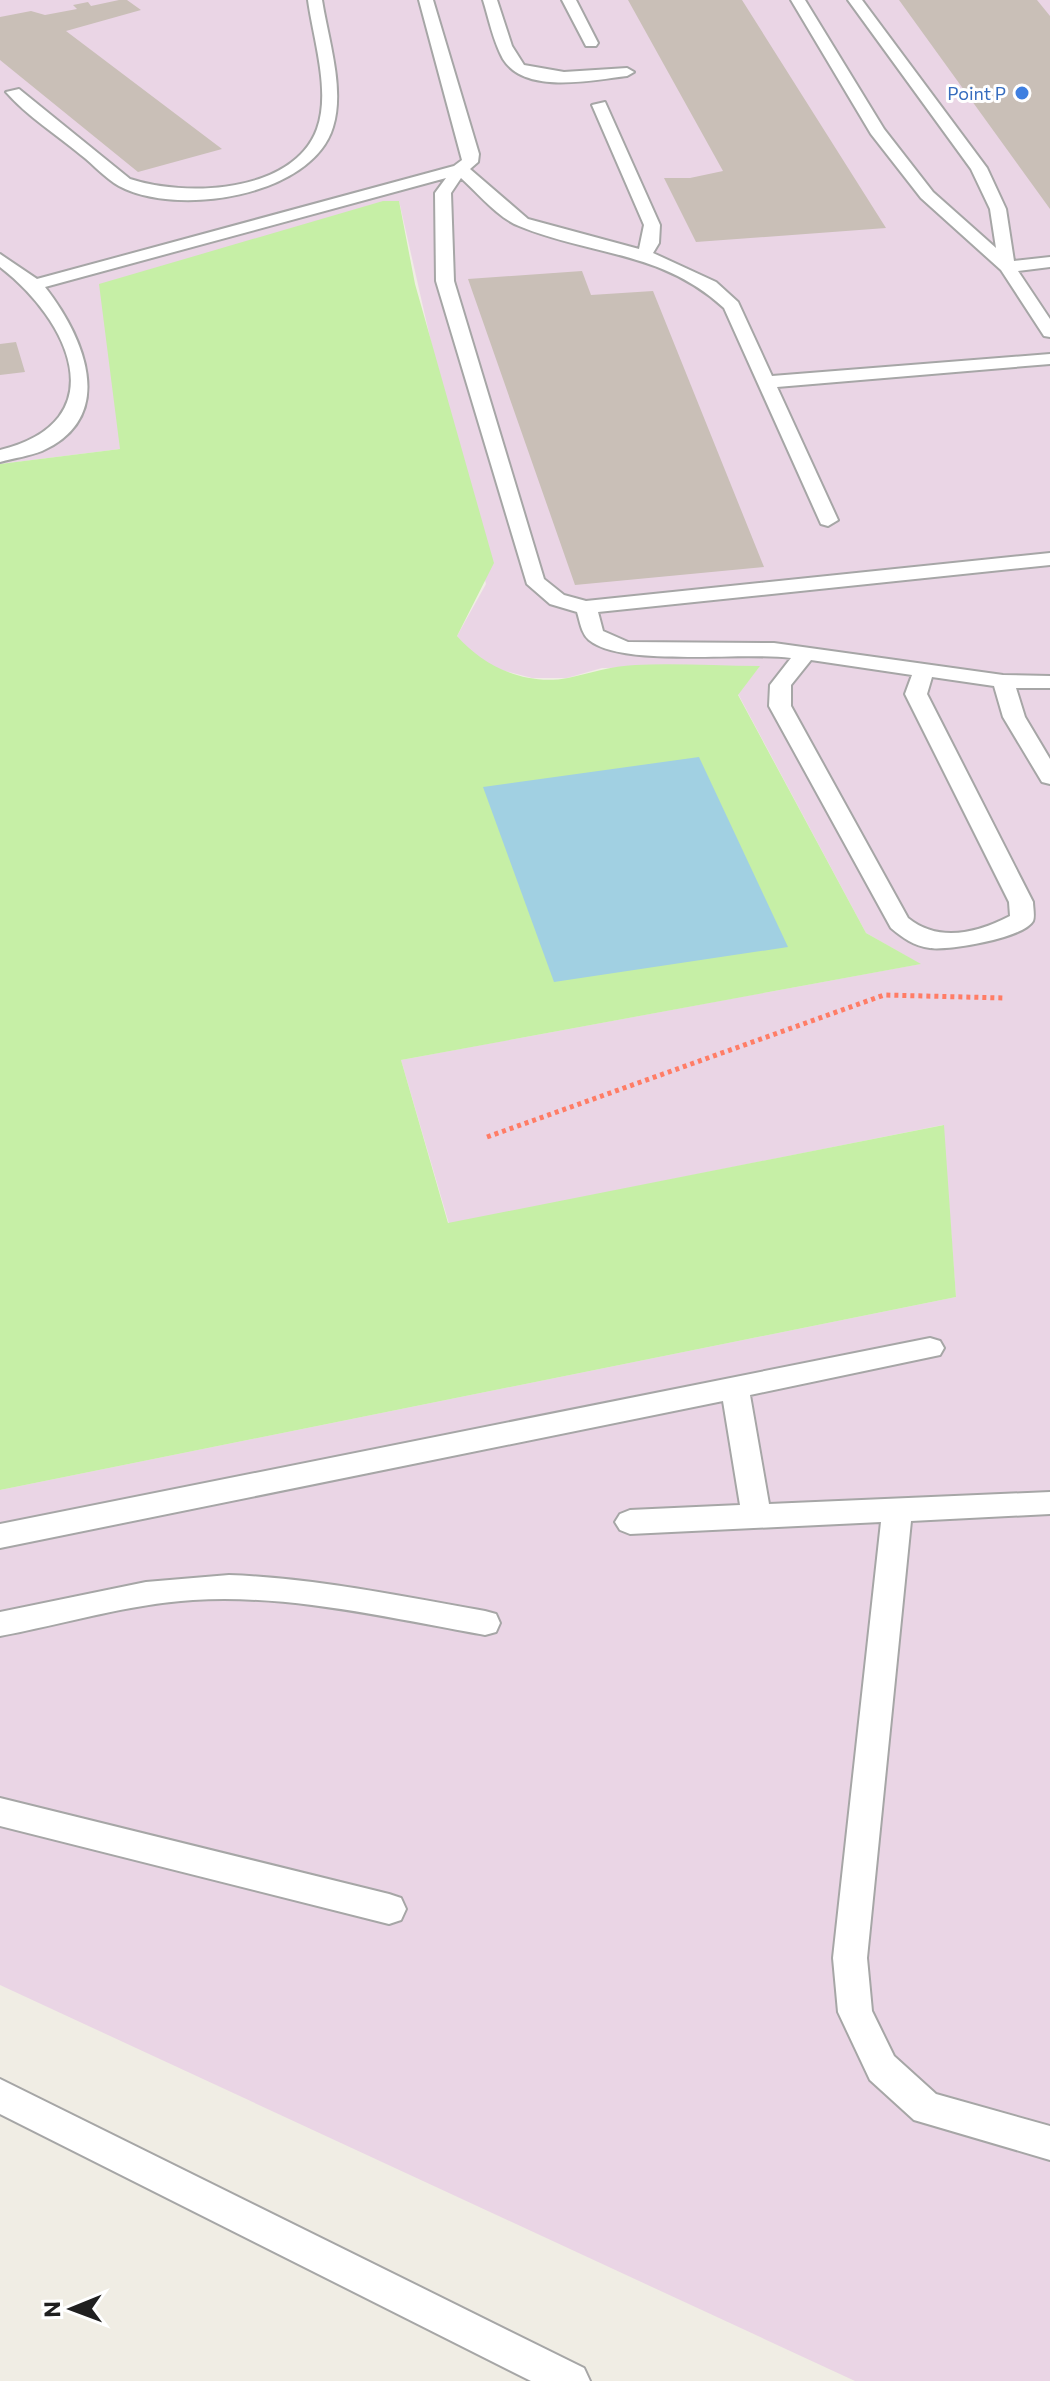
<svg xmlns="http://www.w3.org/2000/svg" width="1050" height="2381" viewBox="0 0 1050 2381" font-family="Commissioner,sans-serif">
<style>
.industrial{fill:#ead5e5}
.grass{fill:#c6efa6}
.water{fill:#a1d0e2}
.building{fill:#c9bfb7}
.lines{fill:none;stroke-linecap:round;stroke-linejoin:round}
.lane-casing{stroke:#a6a6a6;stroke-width:4}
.path{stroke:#ff7d66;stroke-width:5;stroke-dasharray:4 4;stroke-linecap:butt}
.lane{fill:#fff;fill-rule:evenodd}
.shop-dot{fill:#3f7fe0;stroke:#fff;stroke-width:3}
.labels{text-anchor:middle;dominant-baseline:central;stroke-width:6;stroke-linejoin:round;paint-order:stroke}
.far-shop-label{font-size:18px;fill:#366cbe;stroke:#fff;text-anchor:end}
</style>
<rect width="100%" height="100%" fill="#f0ede4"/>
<!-- industrial -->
<path class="industrial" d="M0,0H1050V2381H855L0,1985V1490L956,1297L943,1125L449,1224L401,1060L920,964L866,933L738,694L759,667L602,668L567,678H532L501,670L475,657L457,636L486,584L399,201L120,449L0,464Z"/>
<!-- grass -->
<path class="grass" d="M383,201H399L415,284L494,563L457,636C484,667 526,686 568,678C591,673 611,666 635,665C676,663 718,666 760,666L738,695L866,933L921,964L401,1060L448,1223L944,1125L956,1297L0,1490V464L120,449L99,284Z"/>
<!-- water -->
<path class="water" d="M699,757L788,947L554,982L483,787Z"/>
<!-- building -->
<path class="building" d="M119,0H127L141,10L66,31L222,149L138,172L0,60V17L31,11L45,15L77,9L73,5L88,2L91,6Z
M628,0H742L886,228L696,242L664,178H690L723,171Z
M899,0H1037L1050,16V209Z
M582,271L591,295L653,291L764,567L575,585L468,279Z
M16,342L25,372L0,375V344Z"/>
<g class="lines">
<!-- lane casing -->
<g class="lane-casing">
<path id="lane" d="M308,0H322C328,39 345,88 333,127C312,197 176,217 119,186C105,178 93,164 81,155C57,135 27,116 6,92L19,89L130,179C184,197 293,194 317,129C331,91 313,38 308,0Z
M419,0H433L479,154L478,162L470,169L528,219L639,249L644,225L592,105L605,102L660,225L659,243L653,253L716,282L738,302L772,376L1050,354V364L777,387L838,520L828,526L821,524L724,308C661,250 591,256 519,226C498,218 478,193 461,178L451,193L454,281L544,579L564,595L586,601L1050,553V565L598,612L603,631L628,642L774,643L1003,675L1050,676V688H1016L1025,717L1050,759V784L1042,782L1003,717L994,686L932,677L927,694L1033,902C1033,907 1035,916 1033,921C1024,938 948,951 930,948C914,946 903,938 891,928L769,706L770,685L791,658C743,651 623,668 589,640C581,633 580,621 577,612L550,604L527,584L436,281L435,193L446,178L45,287C83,336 119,416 42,451C30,456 14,458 0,462V450C117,421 69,320 0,267V254L37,279L454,166L462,160ZM811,660L912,675L905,694L1009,902L1010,916C977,933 939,943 908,918L791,706V685Z
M483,0H497L512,46L524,65L564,72L627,68L634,72L627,76C593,80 525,95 503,59C493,41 489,19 483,0Z
M562,0H576L598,43L596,46H586Z
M791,0H805L884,129L933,192L996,248L990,209L971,169L848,0H862L987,168L1006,209L1014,261L1050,257V267L1018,271L1050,319V337L1044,336L1001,270L921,198L871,134Z
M930,1338L940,1341L944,1348L940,1355L750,1395L769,1504L1050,1492V1514L911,1521L867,1958L872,2011L894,2056L936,2094L1050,2126V2160L914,2120L870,2080L838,2012L833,1958L881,1522L630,1534L620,1530L615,1522L620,1514L630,1510L740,1505L723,1401L0,1548V1524Z
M229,1575C316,1578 400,1596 485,1611L496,1614L500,1623L496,1632L485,1635C389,1618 291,1594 193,1600C128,1604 64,1624 0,1636V1612L146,1582Z
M0,1798L389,1894L401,1898L406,1909L401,1920L389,1924L0,1826Z
M0,2079L584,2368L590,2381H531L0,2114Z"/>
</g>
<!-- path -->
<path class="path" d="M487,1137L884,995L1005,998"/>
<!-- lane -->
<use href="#lane" class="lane"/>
</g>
<!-- markers -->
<circle class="shop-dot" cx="1022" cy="93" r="8"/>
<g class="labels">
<!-- far-shop labels -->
<g class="far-shop-label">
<text x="1006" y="93">Point P</text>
</g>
</g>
<!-- north arrow -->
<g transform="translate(72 2309) rotate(269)" stroke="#ffffff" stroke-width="6" paint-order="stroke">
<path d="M0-6L14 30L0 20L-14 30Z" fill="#1f1f1f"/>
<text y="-12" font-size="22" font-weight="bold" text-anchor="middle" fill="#1f1f1f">N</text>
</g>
</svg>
